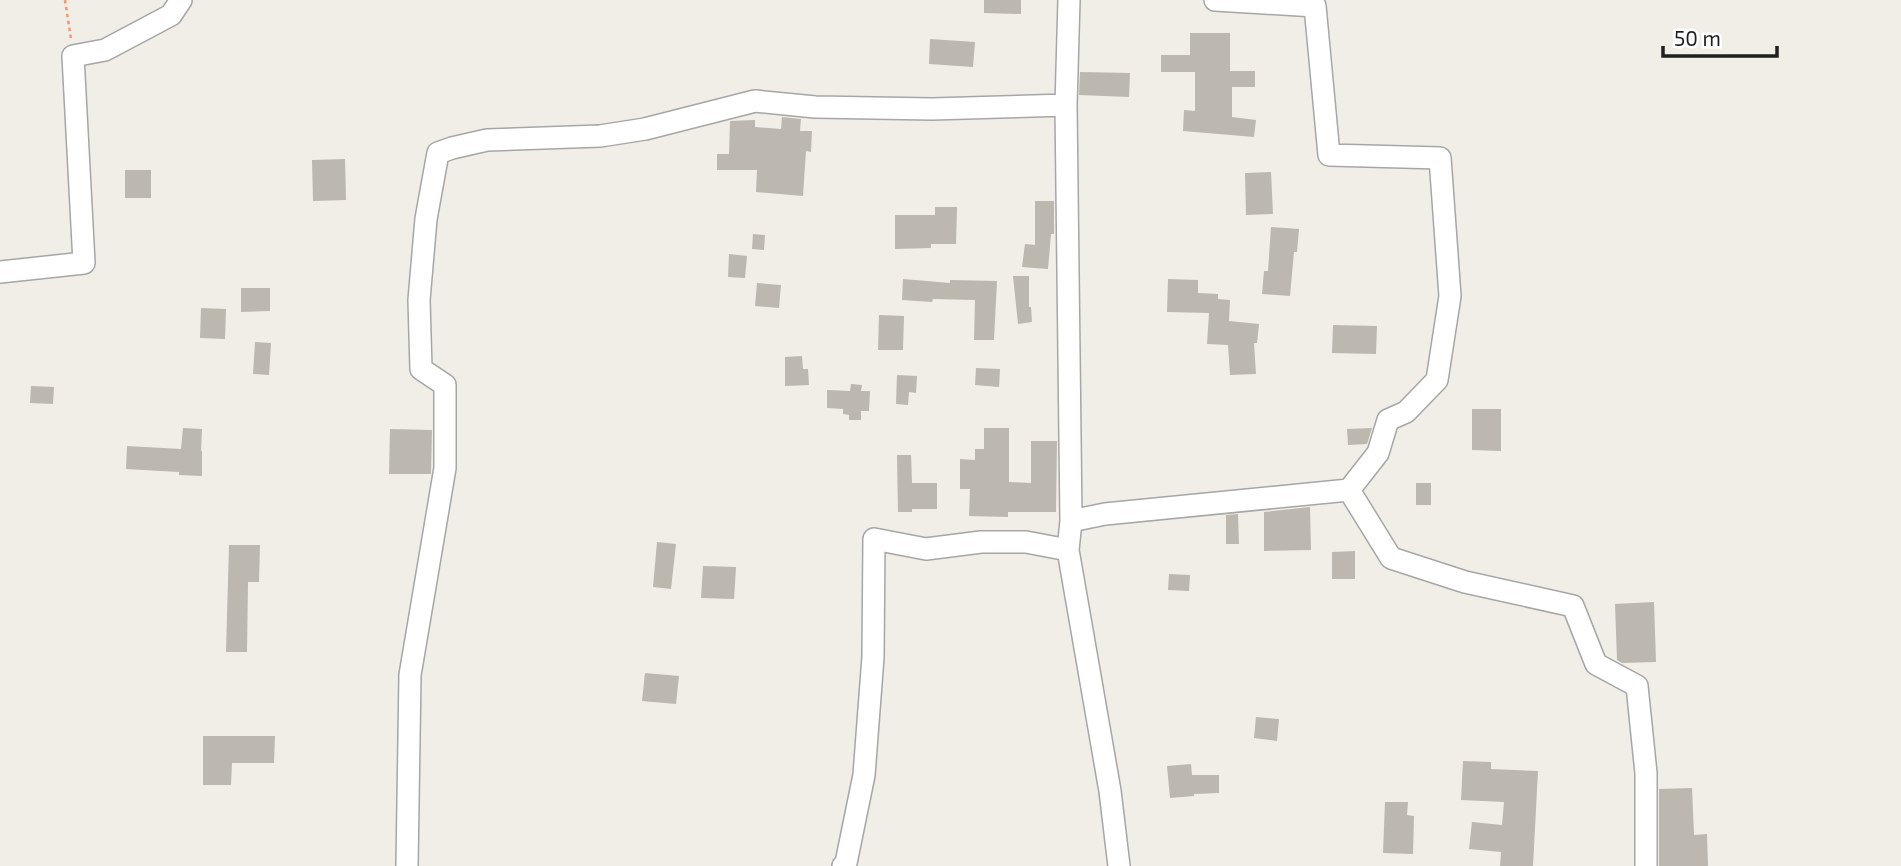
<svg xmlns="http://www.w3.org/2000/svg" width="1901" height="866" viewBox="0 0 1901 866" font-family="'Exo 2',sans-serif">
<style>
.building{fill:#bcb7af}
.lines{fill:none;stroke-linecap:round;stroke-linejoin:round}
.minor-casing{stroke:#a6a6a6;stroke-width:24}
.path{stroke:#f7976f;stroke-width:2.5;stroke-dasharray:3.5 3.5;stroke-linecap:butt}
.minor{stroke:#fff;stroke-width:21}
</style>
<rect width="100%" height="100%" fill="#f0eee6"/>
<!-- building -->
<path class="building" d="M984,0H1021V14L984,13Z
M1190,33H1230V71H1255V87H1232V117L1256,120L1254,137L1183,131L1184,110L1195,111V72H1161V55H1190Z
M930,39L975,42L973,67L929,64Z
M1080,72L1130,73L1129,97L1079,95Z
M782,117L801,119L800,131H812L811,152L806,151L803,196L756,192L757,170H717V154H729L730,121L755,120V127L781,129Z
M345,159L346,200L313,201L312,160Z
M125,170H151V198H125Z
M1271,172L1273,214L1246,215L1245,173Z
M1035,201H1054V234H1051L1048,269L1022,267L1025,244L1035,245Z
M935,207H957L956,244H931V248L895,249V215H935Z
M1271,227L1299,229L1297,252H1294L1290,296L1262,294L1264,271H1268Z
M753,234L765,235L764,250L752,249Z
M729,254L747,256L745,278L728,277Z
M1013,276H1029V307H1031L1032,322L1018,324Z
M903,279L950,283V280L997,281L994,340H974L975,300L933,299L932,302L902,300Z
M1168,279L1198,280V293L1218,294V299L1230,300L1229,321L1259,324L1257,343H1254L1256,374L1230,375L1228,345L1207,344L1209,313L1167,312Z
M757,283L781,285L779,308L755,306Z
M241,288H270V311L241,312Z
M201,308L226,309L225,339L200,338Z
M879,315L904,316L903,350H878Z
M1333,325L1377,326L1376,354L1332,353Z
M255,342L271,343L269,375L253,374Z
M802,356L803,369H808L809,385L785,386V357Z
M976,368L1000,369L999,387L975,385Z
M897,375L917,376L916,393L909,392L908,405L896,404Z
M851,384L862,385L861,391H870L869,411H861V420H849V415L843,414V409L827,408V390L850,391Z
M31,386L54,387L53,404L30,403Z
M1472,409H1501V451L1472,450Z
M183,428L202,429L201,451H202V476L179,475V472L126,469L127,446L181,449Z
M984,428H1009V482L1031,483V441H1057L1056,512H1008V517L969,516L970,489H960V459L975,460V449H984Z
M1372,428L1367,444L1348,445L1347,429Z
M390,429L432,430L431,474H389Z
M897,455H911L912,483H937V509H912V512H898Z
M1416,483H1431V505H1416Z
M1310,507L1311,550L1264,551V512Z
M1238,514L1239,544H1226V515Z
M657,542L676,544L671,589L653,587Z
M229,545H260L259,582H248L247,652H226Z
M1355,551V579H1332V552Z
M703,566L736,567L734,599L701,598Z
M1169,574L1190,575L1189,591L1168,590Z
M1654,602L1656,662L1622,663L1617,660L1615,604Z
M645,673L679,676L676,704L642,701Z
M1256,717L1279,719L1277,741L1254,738Z
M203,736H275L274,763H232L231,785H203Z
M1463,761L1491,762V769L1538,771L1533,866H1500L1501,852L1469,849L1472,822L1502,825L1504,802L1461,800Z
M1191,764L1192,775H1219V793L1194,794V796L1170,798L1167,766Z
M1692,788L1694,835L1707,834L1708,866H1659V789Z
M1385,802H1408L1407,815L1414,816L1413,854L1383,853Z"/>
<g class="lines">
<!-- minor casing -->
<g class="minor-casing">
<path id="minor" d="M1069,0L1066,105L1071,521L1068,550L1110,791L1119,866
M0,272L84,263L73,56L105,50L171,15L181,0
M1349,490L1391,558L1465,582L1573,606L1596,664L1637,686L1646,773V866
M1071,521L1105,514L1349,490L1378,453L1388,420L1406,412L1437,380L1450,296L1440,158L1329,155L1315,6L1215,0
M407,866L410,675L445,468V385L421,369L419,300L426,219L438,153L452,148L487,140L600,136L645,129L755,101L815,107L932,109L1066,105
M843,866L846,863L864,775L873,657L874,539L926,549L981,542H1026L1068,550"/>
</g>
<!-- path -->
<path class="path" d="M65,0L71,39"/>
<!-- minor -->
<use href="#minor" class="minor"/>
</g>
<!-- scale -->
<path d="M1663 46v10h114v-10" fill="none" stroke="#1f1f1f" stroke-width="3.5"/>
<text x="1674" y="46" font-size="21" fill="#1f1f1f" stroke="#ffffff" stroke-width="5" paint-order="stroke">50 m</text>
</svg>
